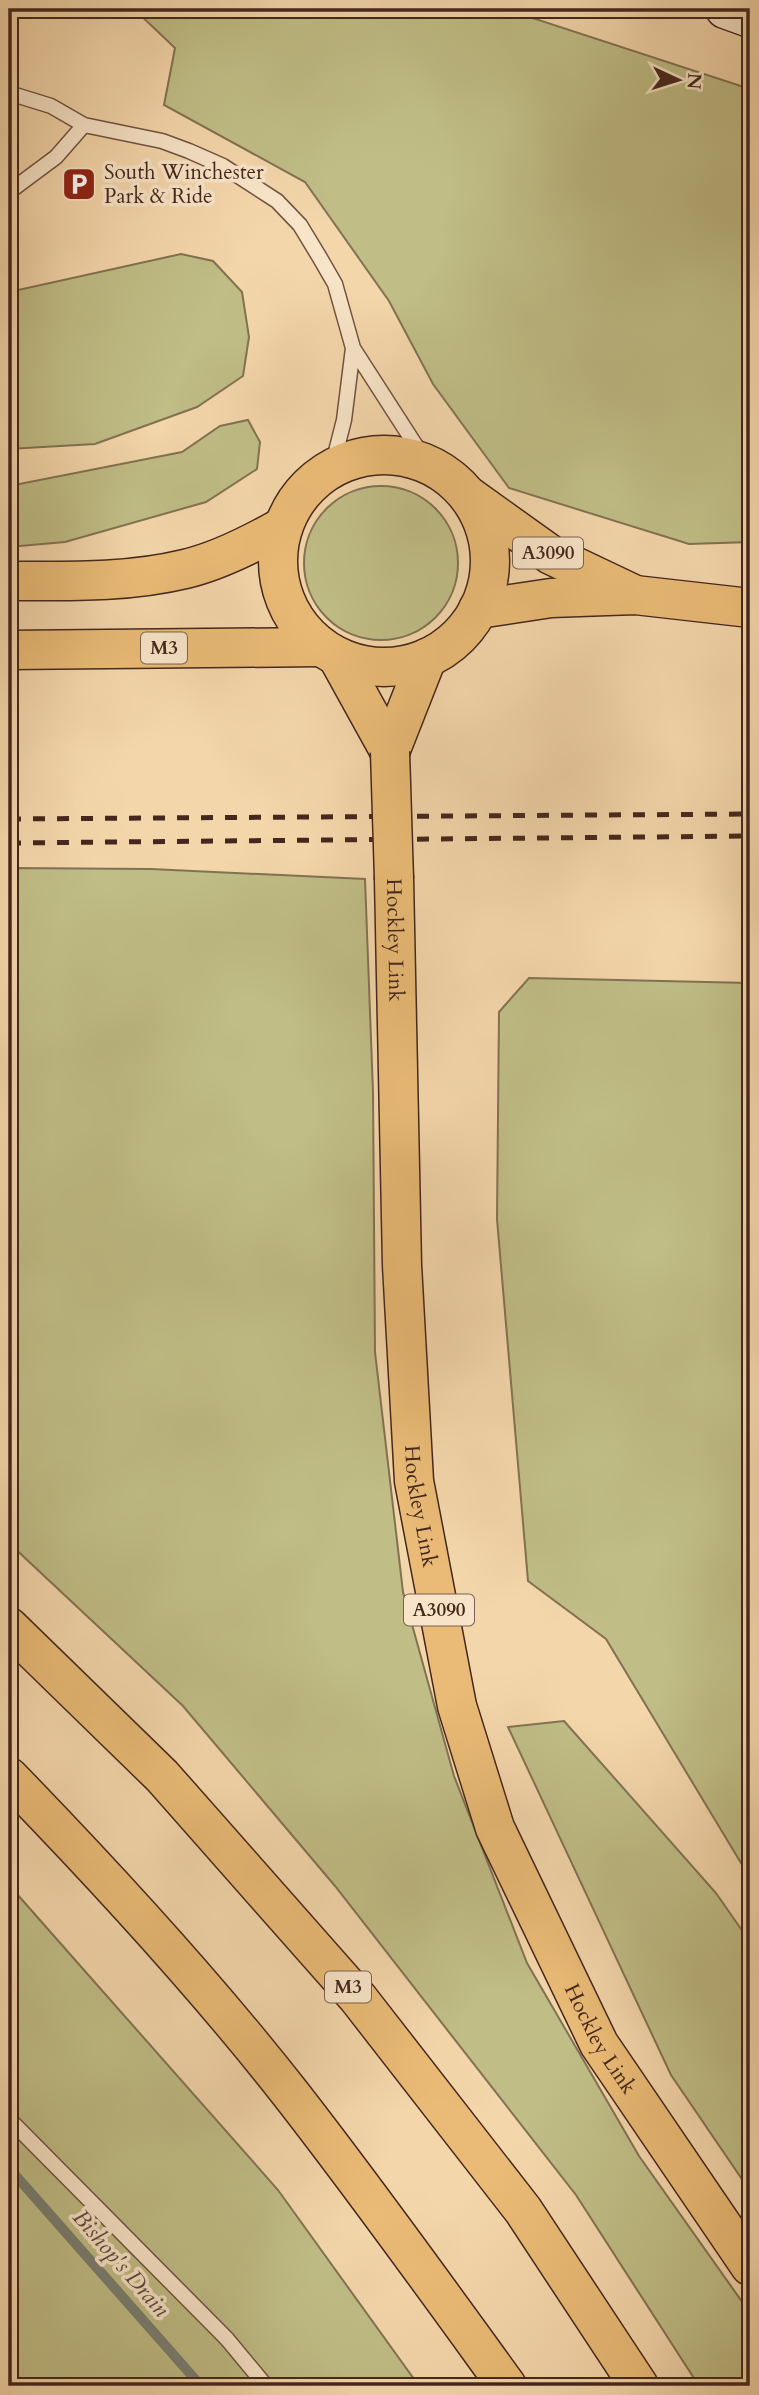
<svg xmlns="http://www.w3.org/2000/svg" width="759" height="2395" viewBox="0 0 759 2395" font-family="Cardo,serif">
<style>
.green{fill:#c0bd86;stroke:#827252;stroke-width:2}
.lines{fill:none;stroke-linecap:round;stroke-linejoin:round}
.stream{stroke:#797f73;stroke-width:10}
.lane-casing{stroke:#705340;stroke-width:17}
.secondary-casing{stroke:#44271d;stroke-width:41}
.primary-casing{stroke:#44271d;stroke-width:41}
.highway-casing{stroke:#44271d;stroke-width:41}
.lane{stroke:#f8e4c8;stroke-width:14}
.secondary{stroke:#f8e4c8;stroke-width:38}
.primary{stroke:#eabb76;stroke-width:38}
.highway{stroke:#eabb76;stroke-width:38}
.rail{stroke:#44271d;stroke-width:5;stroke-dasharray:12 12;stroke-linecap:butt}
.primary-bridge-casing{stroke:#44271d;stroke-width:41;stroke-linecap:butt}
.primary-bridge{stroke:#eabb76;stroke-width:38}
.labels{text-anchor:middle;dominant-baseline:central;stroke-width:7;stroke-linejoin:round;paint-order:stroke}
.shield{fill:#f8e4c8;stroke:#7a6050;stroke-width:2}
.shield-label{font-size:19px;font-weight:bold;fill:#44271d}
.poi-label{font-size:21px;fill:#44271d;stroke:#f8e4c8;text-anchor:start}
.street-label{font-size:21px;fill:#44271d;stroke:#f8e4c8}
.water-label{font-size:23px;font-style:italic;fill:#5a4c41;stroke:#f8e4c8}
</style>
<rect width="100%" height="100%" fill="#f4d6ab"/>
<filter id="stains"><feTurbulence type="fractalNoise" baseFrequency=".00286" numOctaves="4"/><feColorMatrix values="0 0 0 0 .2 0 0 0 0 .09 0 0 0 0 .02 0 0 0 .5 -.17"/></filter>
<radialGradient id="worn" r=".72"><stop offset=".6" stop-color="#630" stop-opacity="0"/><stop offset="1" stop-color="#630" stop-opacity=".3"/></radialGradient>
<!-- green -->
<path class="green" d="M134,9H505L750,89V542L689,544L509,488L433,384L389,301L305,182L164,105L175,48Z
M181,254L213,261L242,292L249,337L243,376L197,407L95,444L9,449V292Z
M248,420L260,442L257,469L206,502L65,542L9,547V486L182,452L220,426Z
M304 563a77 77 0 1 1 154 0a77 77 0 1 1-154 0Z
M9,868L151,869L365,879L373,1092L375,1352L403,1592L454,1776L527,1963L639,2156L750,2313V2386H699L576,2195L335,1886L183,1706L9,1543Z
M529,978L750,983V1878L606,1639L528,1581L497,1219L499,1012Z
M564,1721L716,1893L750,1942V2191L671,2075L508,1727Z
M9,1885L278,2190L419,2386H9Z"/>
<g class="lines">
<!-- stream -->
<path class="stream" d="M9,2168L201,2386"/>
<!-- lane casing -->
<g class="lane-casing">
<path id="lane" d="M9,93L51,106L84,125L162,141L189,151L223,166L277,201L300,225L320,258L335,284L353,348L427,463
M9,192L56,157L84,125
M332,467L344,420L353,348
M9,2119L227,2339L266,2386"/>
</g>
<!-- secondary casing -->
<g class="secondary-casing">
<path id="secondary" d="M725,9L750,18"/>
</g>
<!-- primary casing -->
<g class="primary-casing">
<g id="primary">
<circle cx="384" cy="561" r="106"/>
<path d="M470,497L551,555L631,593"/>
<path d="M478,609L551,598L635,595L750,608"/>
<path d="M338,658L390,752"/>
<path d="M390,752L427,658"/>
<path id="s1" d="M394,879L402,1265L414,1481L457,1706L495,1828L599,2044L750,2266"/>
</g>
</g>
<!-- highway casing -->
<g class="highway-casing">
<path id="highway" d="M9,581C67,581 127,583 185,569C219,561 252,544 282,527
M9,650L320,647
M9,1627L162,1776L358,1998L523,2210L639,2386
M9,1777C107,1878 203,1982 290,2093C365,2189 436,2288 507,2386"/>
</g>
<!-- lane -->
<use href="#lane" class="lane"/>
<!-- secondary -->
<use href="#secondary" class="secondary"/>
<!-- primary -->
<use href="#primary" class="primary"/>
<!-- highway -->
<use href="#highway" class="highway"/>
<!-- rail -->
<path class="rail" d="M9,819L750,814
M9,843L750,836"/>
<!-- primary-bridge casing -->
<g class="primary-bridge-casing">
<path id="primary-bridge" d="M390,752L394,879"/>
</g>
<!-- primary-bridge -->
<use href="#primary-bridge" class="primary-bridge"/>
</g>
<!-- icons -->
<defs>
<g id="parking-square" transform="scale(1.75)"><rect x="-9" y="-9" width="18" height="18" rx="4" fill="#8f2418" stroke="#f8e4c8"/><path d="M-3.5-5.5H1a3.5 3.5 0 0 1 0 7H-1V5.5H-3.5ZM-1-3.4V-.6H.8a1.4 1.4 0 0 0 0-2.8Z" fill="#fff"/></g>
</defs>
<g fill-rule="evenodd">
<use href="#parking-square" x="79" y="184"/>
</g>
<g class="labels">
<!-- shield labels -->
<g class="shield">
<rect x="513" y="537.5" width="70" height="31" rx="5"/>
<rect x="141" y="632.5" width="46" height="31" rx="5"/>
<rect x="404" y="1594.5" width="70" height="31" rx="5"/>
<rect x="325" y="1971.5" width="46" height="31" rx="5"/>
</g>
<g class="shield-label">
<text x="548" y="553">A3090</text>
<text x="164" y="648">M3</text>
<text x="439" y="1610">A3090</text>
<text x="348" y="1987">M3</text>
</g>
<!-- poi labels -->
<g class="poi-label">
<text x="104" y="172">South Winchester<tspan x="104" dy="24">Park &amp; Ride</tspan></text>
</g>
<!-- street labels -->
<g class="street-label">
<text stroke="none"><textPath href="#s1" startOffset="61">Hockley Link</textPath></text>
<text stroke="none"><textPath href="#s1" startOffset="628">Hockley Link</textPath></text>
<text stroke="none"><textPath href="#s1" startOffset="1195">Hockley Link</textPath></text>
</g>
<!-- water labels -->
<g class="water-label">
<text transform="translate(121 2263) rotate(49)">Bishop's Drain</text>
</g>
</g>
<!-- margin -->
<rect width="759" height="2395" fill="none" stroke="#f4d6ab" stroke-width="35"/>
<rect x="10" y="10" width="738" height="2374" fill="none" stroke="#44271d" stroke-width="3.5"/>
<rect x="18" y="18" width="724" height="2360" fill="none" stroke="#44271d" stroke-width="2"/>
<!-- north arrow -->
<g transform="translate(678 80) rotate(94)" stroke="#f8e4c8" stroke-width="5" paint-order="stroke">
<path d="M0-5L12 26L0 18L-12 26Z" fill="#44271d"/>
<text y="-10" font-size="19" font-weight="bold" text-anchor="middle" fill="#44271d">N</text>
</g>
<rect width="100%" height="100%" filter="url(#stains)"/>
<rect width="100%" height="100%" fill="url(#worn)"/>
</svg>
